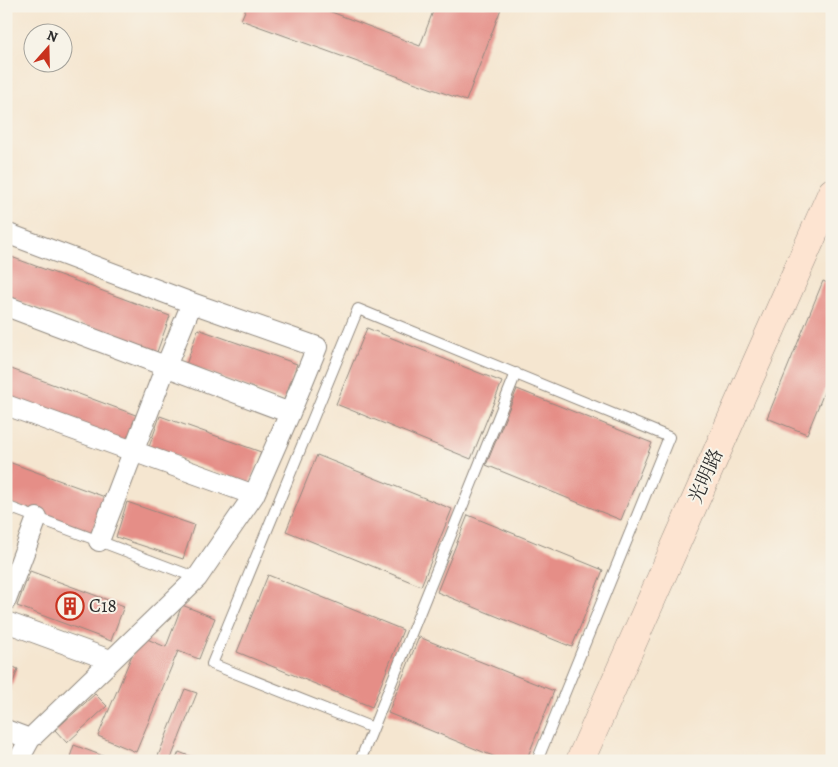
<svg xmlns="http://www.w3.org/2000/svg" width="838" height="767" viewBox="0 0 838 767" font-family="Alegreya,'Noto Serif SC',serif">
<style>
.building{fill:#e58e87}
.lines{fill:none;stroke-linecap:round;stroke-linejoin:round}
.lane-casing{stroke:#90887e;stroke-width:12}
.street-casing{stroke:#90887e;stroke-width:22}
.secondary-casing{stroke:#90887e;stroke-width:29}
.lane{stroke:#fff;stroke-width:10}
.street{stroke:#fff;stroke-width:20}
.secondary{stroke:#fde4d1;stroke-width:28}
.labels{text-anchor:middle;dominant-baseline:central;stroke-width:4;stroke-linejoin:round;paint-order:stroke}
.street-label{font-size:19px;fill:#2b2b2b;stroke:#f7f3e8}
.poi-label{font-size:19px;fill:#2b2b2b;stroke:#f7f3e8;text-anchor:start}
</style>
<rect width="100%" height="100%" fill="#f7f3e8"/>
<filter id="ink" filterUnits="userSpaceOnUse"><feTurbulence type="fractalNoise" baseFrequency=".02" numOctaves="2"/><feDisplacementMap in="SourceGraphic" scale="10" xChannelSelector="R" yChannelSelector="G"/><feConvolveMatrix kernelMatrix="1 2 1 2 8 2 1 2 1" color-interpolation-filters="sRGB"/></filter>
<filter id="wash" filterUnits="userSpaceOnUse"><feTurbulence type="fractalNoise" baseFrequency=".0096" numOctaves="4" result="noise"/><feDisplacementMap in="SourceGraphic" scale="20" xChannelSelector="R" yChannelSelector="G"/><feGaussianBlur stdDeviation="1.12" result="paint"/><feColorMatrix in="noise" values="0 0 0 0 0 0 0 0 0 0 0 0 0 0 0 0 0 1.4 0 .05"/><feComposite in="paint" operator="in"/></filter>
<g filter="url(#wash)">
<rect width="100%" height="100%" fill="#f5e6d0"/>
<g id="blocks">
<!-- building -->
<path class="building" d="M247,6H316L420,46L435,6H502L466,101L241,20Z
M6,255L170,316L157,352L6,296Z
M823,281L832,285V373L807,434L767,418Z
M367,328L502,382L471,459L336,404Z
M198,329L297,364L284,400L186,365Z
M6,367L141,417L128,453L6,408Z
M517,389L652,443L621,520L486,465Z
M160,416L261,452L250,483L149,447Z
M317,455L452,509L421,586L286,531Z
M6,461L105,497L92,534L6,502Z
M127,502L194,525L183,559L116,537Z
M468,515L603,570L572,647L437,592Z
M30,571L124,606L111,641L17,606Z
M268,575L403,630L372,707L237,652Z
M182,605L215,618L199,659L178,651L136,752L98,736L140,636L166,647Z
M419,637L554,691L526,761H505L388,713Z
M6,664L18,669L6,700Z
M185,689L197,693L170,761H156Z
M95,694L107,706L67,743L55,730Z
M74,745L103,756L101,761H81L70,757Z
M179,752L202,761H175Z"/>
</g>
</g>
<g filter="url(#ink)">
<use href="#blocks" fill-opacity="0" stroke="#90887e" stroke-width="1"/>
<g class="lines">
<!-- lane casing -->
<g class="lane-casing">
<path id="lane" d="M6,506L197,578
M373,728L212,664L358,309L669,437L537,761
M360,761L516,373"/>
</g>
<!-- street casing -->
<g class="street-casing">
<path id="street" d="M6,233L192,303L317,347L290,413L254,495L197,578L30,739L18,761
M6,306L290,413
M6,405L254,495
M99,541L166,366L192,303
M6,600L37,518
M6,622L110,660
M6,730L30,739"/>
</g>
<!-- secondary casing -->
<g class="secondary-casing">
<path id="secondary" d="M580,761L832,192"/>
</g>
<!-- lane -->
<use href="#lane" class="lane"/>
<!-- street -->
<use href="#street" class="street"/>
<!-- secondary -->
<use href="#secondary" class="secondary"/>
</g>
</g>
<!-- icons -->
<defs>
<g id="building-ring" transform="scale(1.4375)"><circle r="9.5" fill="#f7f3e8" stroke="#c8321e" stroke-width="1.5"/><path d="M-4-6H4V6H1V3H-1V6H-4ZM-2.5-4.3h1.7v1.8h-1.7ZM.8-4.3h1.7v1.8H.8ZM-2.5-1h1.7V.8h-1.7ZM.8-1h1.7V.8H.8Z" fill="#c8321e"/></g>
</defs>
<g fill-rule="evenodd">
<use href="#building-ring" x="70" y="606"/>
</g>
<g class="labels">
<!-- street labels -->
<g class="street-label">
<text transform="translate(706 476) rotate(-66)">光明路</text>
</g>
<!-- poi labels -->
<g class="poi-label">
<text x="89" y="606">C18</text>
</g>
</g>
<!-- margin -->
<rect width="838" height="767" fill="none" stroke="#f7f3e8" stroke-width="25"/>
<!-- north arrow -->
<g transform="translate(48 48) rotate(20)"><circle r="24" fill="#f7f3e8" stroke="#a5a39c"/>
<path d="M0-4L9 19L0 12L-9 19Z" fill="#c8321e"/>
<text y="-8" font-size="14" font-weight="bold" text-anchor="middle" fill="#2b2b2b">N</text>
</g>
</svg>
